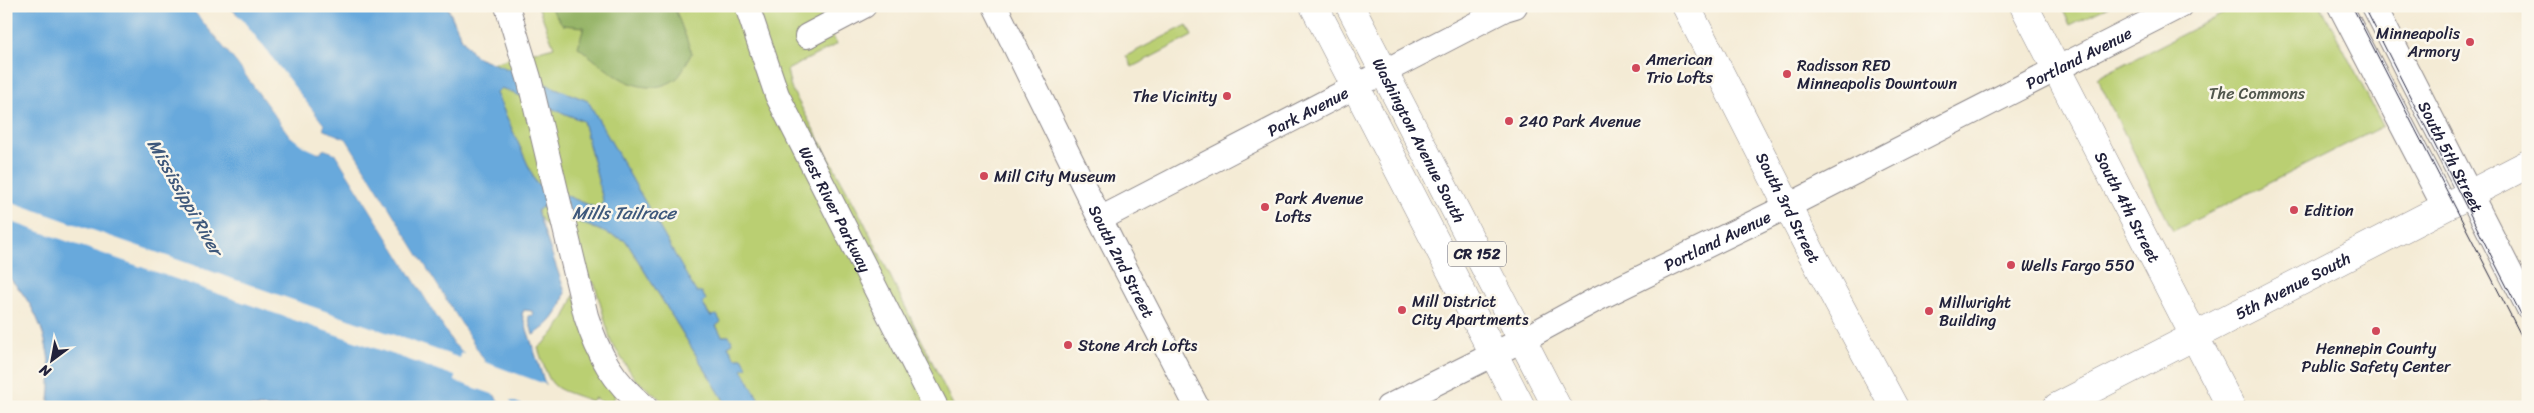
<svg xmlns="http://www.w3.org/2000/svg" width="2534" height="413" viewBox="0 0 2534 413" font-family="Sriracha,sans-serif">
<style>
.green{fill:#bacf72;stroke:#6e7856}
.forest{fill:#93b264;stroke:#5a6a50}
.water{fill:#68a9dc;stroke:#45668c;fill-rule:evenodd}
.pier{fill:#f4ebd5}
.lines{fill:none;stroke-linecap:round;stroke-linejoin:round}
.minor-casing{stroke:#8b8688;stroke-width:26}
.major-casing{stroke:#8b8688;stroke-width:29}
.minor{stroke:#fff;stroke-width:24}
.major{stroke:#fff;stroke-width:28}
.tram{stroke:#22223b;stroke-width:1}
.poi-dot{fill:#d1495b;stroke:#fbf7ec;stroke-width:2}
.labels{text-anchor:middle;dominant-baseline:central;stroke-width:5;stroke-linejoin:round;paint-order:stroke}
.shield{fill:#fbf7ec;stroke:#636270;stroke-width:1}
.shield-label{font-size:15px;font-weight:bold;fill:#22223b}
.poi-label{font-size:16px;fill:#22223b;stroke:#fbf7ec;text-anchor:start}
.street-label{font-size:16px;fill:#22223b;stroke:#fbf7ec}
.park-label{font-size:16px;fill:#50564c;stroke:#fbf7ec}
.water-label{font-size:18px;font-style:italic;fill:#3e587b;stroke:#fbf7ec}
</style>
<rect width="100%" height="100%" fill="#fbf7ec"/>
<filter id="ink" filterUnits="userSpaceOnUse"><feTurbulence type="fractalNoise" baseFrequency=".02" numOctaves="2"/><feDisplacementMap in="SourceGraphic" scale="10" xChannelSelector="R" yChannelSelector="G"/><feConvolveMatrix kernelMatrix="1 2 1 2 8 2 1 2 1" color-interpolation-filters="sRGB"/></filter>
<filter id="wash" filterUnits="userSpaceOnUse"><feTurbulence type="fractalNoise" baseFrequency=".0096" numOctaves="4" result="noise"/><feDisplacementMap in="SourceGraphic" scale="20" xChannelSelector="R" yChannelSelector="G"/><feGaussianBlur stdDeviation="1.12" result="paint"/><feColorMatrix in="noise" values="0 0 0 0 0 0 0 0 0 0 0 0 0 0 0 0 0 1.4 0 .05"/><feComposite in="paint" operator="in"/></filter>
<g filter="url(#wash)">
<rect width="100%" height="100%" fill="#f4ebd5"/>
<!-- green -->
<path class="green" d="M538,6H815L837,44L787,70L791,88L865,224L954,407H771L767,400H759L742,369L743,358H735L728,346L733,343L729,336H722L716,325L721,322L711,316L702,303L706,300L702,293H696L588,101L492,63L554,47Z
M2061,6H2110L2070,25Z
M2238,6H2321L2383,126L2173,231L2097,78Z
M1187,25L1192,36L1132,67L1126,56Z
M501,88L583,121L603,200L601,206L596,208L536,183L496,93Z
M542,207L626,241L728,407H670L635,379L611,342L595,285L538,215V208Z
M574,295L616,393L611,407L595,398L592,401C550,386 552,392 538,348C557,333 566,318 574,295Z"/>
<!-- forest -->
<path class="forest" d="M549,6H674L692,53C687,60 682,75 676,79C639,103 606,68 578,47L584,27L563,25Z"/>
<!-- water -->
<path class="water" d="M6,6H190L237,63L290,136L318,153L324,149L335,153L454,344L475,363L502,407H48C56,359 42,308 6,275Z
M230,6H447L462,39L475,56L588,101L696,292H702L706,300L702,303L710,316L717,315L721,322L716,326L722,336H729L733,343L728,346L735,358H743L747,367L742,369L759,400H767L771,407H728L626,241L542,207L537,211L565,292C561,311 551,325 533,335L528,316L533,315L532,311L524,310L522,314L544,381L560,407H513L346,139L323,130L324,125ZM501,88L583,121L603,200L601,206L596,208L536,183L496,93Z"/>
<!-- pier -->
<path class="pier" d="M190,6H193L199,12L239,61L292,134L304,144L318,150L324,146L337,151L456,342L477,361L505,407H502L495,395L455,381V376L6,220V200L443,352L460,358L461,353L465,354L454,344L335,153L324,149L318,153L303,146L290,136L237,63Z
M227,6L241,18L263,46L324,125L323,130L346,139L485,362L550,386L563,407H528L510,400L513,407H510L345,141L321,132V126Z"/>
</g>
<g filter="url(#ink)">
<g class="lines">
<!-- minor casing -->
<g class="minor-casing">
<g id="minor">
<path d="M507,6L529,78L586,316C598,354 613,382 645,407"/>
<path id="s1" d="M747,6L777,95L936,407"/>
<path id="s2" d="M995,6L1111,241L1197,407"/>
<path d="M2340,6L2445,208"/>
<path id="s3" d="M2374,6L2528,307"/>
<path d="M807,36L864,6"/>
<path id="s4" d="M1100,219L1505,9L1515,6"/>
<path id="s5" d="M1388,407L1522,340L1597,299L1788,206L2180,6"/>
</g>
</g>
<!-- major casing -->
<g class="major-casing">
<g id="major">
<path d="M1314,6L1521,407"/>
<path id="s6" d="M1350,6L1557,407"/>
<path id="s7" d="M1686,6L1812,254L1894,407"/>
<path id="s8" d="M2024,6L2231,407"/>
<path id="s9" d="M2057,407L2528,164"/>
</g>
</g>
<!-- minor -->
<use href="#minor" class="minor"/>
<!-- major -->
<use href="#major" class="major"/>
<!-- tram -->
<path class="tram" d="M2352,6L2528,349
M2364,6L2528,328"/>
</g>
</g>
<!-- markers -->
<g class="poi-dot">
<circle cx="2470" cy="42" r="5"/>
<circle cx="1636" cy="68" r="5"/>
<circle cx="1787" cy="74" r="5"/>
<circle cx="1227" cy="96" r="5"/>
<circle cx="1509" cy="121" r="5"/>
<circle cx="984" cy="176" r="5"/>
<circle cx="1265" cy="207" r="5"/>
<circle cx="2294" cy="210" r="5"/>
<circle cx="2011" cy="265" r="5"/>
<circle cx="1402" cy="310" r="5"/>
<circle cx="1929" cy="311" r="5"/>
<circle cx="2376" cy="331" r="5"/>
<circle cx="1068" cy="345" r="5"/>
</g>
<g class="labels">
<!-- shield labels -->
<rect class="shield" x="1448" y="241.5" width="58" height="25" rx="4"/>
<g class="shield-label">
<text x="1477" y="254">CR 152</text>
</g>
<!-- poi labels -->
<g class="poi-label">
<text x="2460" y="33" text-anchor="end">Minneapolis<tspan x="2460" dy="18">Armory</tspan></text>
<text x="1646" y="59">American<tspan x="1646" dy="18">Trio Lofts</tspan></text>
<text x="1797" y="65">Radisson RED<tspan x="1797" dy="18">Minneapolis Downtown</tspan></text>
<text x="1217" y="96" text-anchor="end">The Vicinity</text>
<text x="1519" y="121">240 Park Avenue</text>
<text x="994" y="176">Mill City Museum</text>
<text x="1275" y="198">Park Avenue<tspan x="1275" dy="18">Lofts</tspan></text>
<text x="2304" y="210">Edition</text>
<text x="2021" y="265">Wells Fargo 550</text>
<text x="1412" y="301">Mill District<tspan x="1412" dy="18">City Apartments</tspan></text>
<text x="1939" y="302">Millwright<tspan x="1939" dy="18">Building</tspan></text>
<text x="1078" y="345">Stone Arch Lofts</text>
<text x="2376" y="348" text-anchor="middle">Hennepin County<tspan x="2376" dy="18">Public Safety Center</tspan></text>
</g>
<!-- street labels -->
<g class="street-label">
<text stroke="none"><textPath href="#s5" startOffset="774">Portland Avenue</textPath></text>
<text stroke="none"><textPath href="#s4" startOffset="234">Park Avenue</textPath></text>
<text stroke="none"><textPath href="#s6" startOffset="151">Washington Avenue South</textPath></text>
<text stroke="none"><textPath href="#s3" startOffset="169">South 5th Street</textPath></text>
<text stroke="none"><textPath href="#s8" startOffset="226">South 4th Street</textPath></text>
<text stroke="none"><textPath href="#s7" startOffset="226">South 3rd Street</textPath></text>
<text stroke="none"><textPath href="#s1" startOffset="222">West River Parkway</textPath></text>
<text stroke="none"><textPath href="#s5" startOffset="369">Portland Avenue</textPath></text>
<text stroke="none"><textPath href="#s2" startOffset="285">South 2nd Street</textPath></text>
<text stroke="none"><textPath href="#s9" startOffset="265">5th Avenue South</textPath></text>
</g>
<!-- park labels -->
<g class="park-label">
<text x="2257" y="93">The Commons</text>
</g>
<!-- water labels -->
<g class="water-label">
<text transform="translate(185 197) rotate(60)">Mississippi River</text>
<text x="624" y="213">Mills Tailrace</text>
</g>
</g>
<!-- margin -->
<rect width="2534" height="413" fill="none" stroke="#fbf7ec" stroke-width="25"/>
<!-- north arrow -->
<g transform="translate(52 360) rotate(212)" stroke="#fbf7ec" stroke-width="4" paint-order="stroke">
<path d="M0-4L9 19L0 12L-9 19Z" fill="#22223b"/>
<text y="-8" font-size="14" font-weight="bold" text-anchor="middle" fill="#22223b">N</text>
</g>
</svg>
